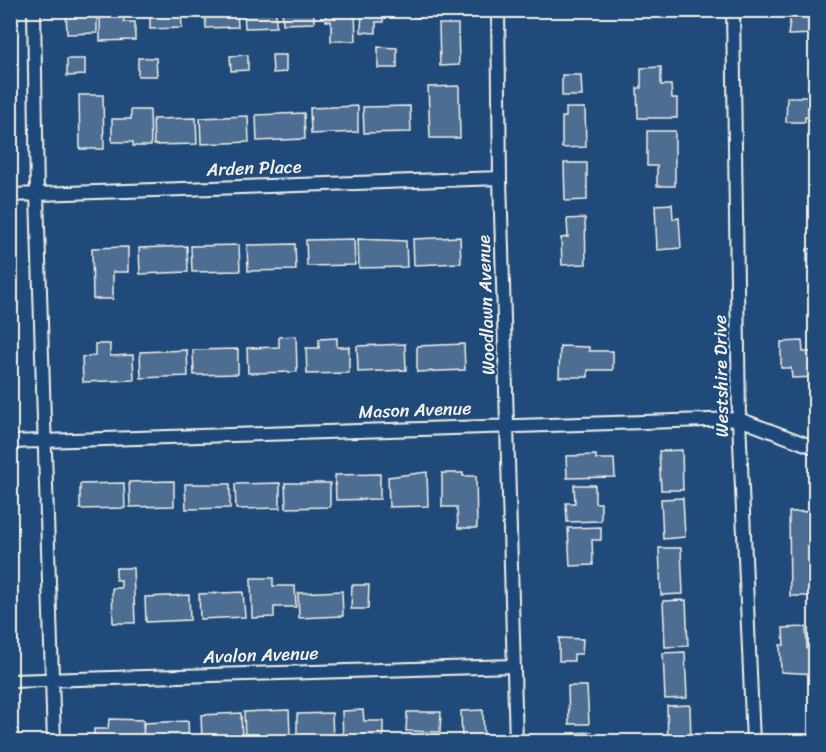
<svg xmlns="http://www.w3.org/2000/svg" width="826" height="752" viewBox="0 0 826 752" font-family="Sriracha,sans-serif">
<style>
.building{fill:#4d6e92;stroke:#f4f1e8;stroke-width:1.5}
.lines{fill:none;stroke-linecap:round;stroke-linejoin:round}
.minor-casing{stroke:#f4f1e8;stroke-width:16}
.minor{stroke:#1f4a7a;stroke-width:12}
.labels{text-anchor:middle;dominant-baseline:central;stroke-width:5;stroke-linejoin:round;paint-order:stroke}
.street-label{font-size:18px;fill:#f4f1e8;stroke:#1f4a7a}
</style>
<rect width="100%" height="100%" fill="#1f4a7a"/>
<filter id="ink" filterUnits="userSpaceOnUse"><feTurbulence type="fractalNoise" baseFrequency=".0167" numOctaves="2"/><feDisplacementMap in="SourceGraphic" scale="12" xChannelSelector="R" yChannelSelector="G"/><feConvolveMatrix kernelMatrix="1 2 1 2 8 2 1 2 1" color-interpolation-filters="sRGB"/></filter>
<g filter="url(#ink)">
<!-- building -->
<path class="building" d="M66,10H97V33L67,34Z
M100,10H124V22H135V40L100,41Z
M150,10H181L182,28L150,29Z
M205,10H237L238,27L206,28Z
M244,10H276V27L245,28Z
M282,10H314V23L283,24Z
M325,10H355L356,41H331V21H326Z
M362,10H384L383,22H376V33L361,32Z
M414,10H458V17H414Z
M555,10H578V14H555Z
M783,10H815L816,34L788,35L791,14L783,15Z
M439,24H458L459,65L440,66Z
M378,47L397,48V68H378Z
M248,55V70L231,71L230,56Z
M272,55H286V72L273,73Z
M138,58H156L157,76H138Z
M67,59H85V75L67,76Z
M661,67V85H671L672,98H677V118H638L637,88H641V68Z
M562,75H581L582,96H562Z
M459,86L460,138H430L428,87Z
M79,95H103L104,149H80Z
M787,97H816V118L805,117V122H786Z
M358,106V132L311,134L310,108Z
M410,106L411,132L364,133L363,107Z
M566,108H585L586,147L562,148V117H566Z
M131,110H150L151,146H133V142H112V119H131Z
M304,113L305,139L257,141L256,115Z
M248,116L249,142L201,144L200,118Z
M196,118L197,144L154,145L153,119Z
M647,131H675V186H657V166H647Z
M564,163H587V200L565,201Z
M672,204L673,219L679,218L681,248L657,250L655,205Z
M585,218L586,264L562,265L561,238L568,237L567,219Z
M460,237L461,263L414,265L413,239Z
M354,239L355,265L307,266L306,240Z
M358,239L406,241L407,267L359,268Z
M295,244L296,270L248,271L247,245Z
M239,245L240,271L192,272L191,246Z
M187,246L188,272L140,274L139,248Z
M128,247V272H113V299H93L92,248Z
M807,249H816V287L815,284L811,285L810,269H807Z
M296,336L297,372L248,373L247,348L279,347V337Z
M337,338V347H349V373L307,374L306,348H319V339Z
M802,341L803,352H816V377L792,378L791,368H781V342Z
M95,344H110V356L133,355L134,380L83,382L82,357L95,356Z
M405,344L406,370L358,372L357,346Z
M464,344L465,370L417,372V346Z
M560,346L589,347V351H613V370H588V377H559Z
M238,349V374L194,375L193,350Z
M187,350L188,376L141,378L140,352Z
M682,450L683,490H661L659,451Z
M596,455V459H614L615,477L567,478L566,456Z
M427,472L428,506L389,507L388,477Z
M442,473H463V476H476L477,528H458L457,507H442Z
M380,474V499L336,500L335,475Z
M174,481V506L130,507L129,482Z
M124,483L125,508L80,509V484Z
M280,483V508L236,509L235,484Z
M285,483H330V507L286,508Z
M185,484H230V508L186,509Z
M574,485H595V503H601V521L567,522L566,503H575Z
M683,498L685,537L663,539L661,499Z
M816,511V596H790L789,512Z
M601,527V540H592L593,565L570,566L568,528Z
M659,548H681L683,594L661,595Z
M116,568H133L135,623H113L112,588H121V580H116Z
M251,578H273V586H295L296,607H274V617L252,618Z
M352,585H369L368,609H351Z
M342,591L343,616L299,618L298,593Z
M243,592L245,617L200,619L199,594Z
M189,595L190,620L146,622L145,597Z
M686,600L688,646L665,647L663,601Z
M806,627L807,649H816V674L781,672L780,645H784L783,628Z
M559,638L583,639L582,654H574V661H559Z
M685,652L687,698L665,699L663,653Z
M568,686H587L589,724H569Z
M690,705L691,742H668L667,706Z
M289,710L290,735L245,737L244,712Z
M363,710L364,721H383V742H343L342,711Z
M483,710L484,742H462L461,711Z
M407,712H441L440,732L406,731Z
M241,713L242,738L202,740L201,715Z
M332,713L333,741H297V714Z
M109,719L144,720L143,742H94V729H108Z
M188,721L189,742H144L143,723Z
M10,728H17L18,742H10Z
M592,732V742H570L569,733Z"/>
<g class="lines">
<!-- minor casing -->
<g class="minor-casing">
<path id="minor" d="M34,10L37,194L54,742
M498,10L500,178L516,742
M733,10L739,419L753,742
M10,195L500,178
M10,442L739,419L816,448
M10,681L513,666
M815,742L816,741"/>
</g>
<!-- minor -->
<use href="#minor" class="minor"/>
</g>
</g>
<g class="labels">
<!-- street labels -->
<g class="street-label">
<text transform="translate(254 168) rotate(-2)">Arden Place</text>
<text transform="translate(486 305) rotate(-92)">Woodlawn Avenue</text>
<text transform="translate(721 376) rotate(-91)">Westshire Drive</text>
<text transform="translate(415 410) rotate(-2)">Mason Avenue</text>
<text transform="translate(261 655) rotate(-2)">Avalon Avenue</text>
</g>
</g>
<!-- margin -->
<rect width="826" height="752" fill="none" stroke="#1f4a7a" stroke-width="36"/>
<rect x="18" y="18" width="790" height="716" fill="none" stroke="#f4f1e8" stroke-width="2" filter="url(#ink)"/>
</svg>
